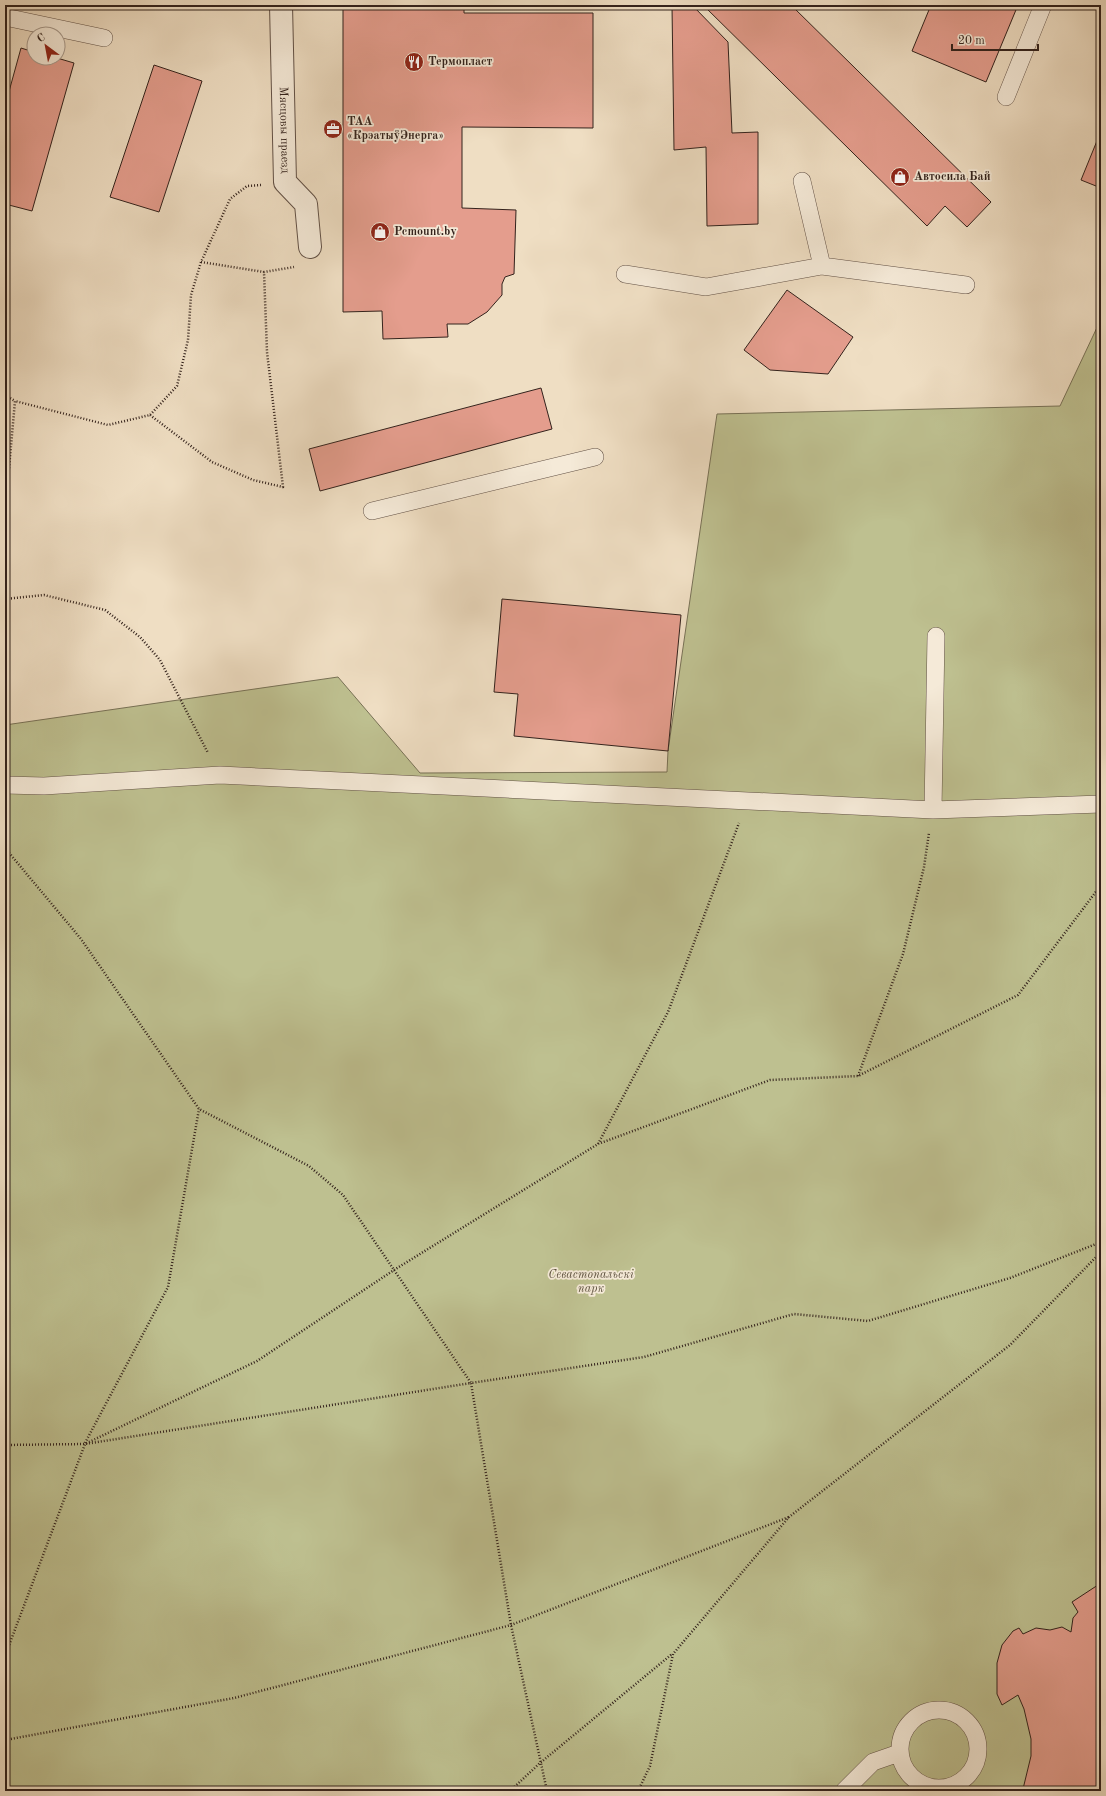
<svg xmlns="http://www.w3.org/2000/svg" width="1106" height="1796" viewBox="0 0 1106 1796" font-family="'Old Standard TT',serif">
<style>
.green{fill:#bec090;stroke:#787156}
.building{fill:#e49d8d;stroke:#33221c}
.lines{fill:none;stroke-linecap:round;stroke-linejoin:round}
.service-casing{stroke:#625146;stroke-width:18}
.minor-casing{stroke:#625146;stroke-width:24}
.path{stroke:#33221c;stroke-width:2.5;stroke-dasharray:1 2;stroke-linecap:butt}
.service{stroke:#f5ead8;stroke-width:17}
.minor{stroke:#f5ead8;stroke-width:22}
.labels{text-anchor:middle;dominant-baseline:central;stroke-width:3.5;stroke-linejoin:round;paint-order:stroke}
.poi-label{font-size:12px;font-weight:bold;fill:#33221c;stroke:#f5ead8;text-anchor:start}
.street-label{font-size:12px;fill:#33221c;stroke:#f5ead8}
.park-label{font-size:12px;font-style:italic;fill:#5d513f;stroke:#f5ead8}
</style>
<rect width="100%" height="100%" fill="#efdec3"/>
<filter id="stains"><feTurbulence type="fractalNoise" baseFrequency=".005" numOctaves="4"/><feColorMatrix values="0 0 0 0 .2 0 0 0 0 .09 0 0 0 0 .02 0 0 0 .5 -.17"/></filter>
<radialGradient id="worn" r=".72"><stop offset=".6" stop-color="#630" stop-opacity="0"/><stop offset="1" stop-color="#630" stop-opacity=".3"/></radialGradient>
<!-- green -->
<path class="green" d="M1101,319V1791H5V725L338,677L420,773L667,772L668,751L717,414L1060,406Z"/>
<!-- building -->
<path class="building" d="M343,5H464V13H593V128L462,127V208L516,210L514,274L505,277L502,284V295L487,312L468,324H447L448,337L383,339L382,311L343,312Z
M703,5H791L991,202L967,227L945,206L927,226Z
M931,5H1018L986,82L912,51Z
M672,6H693L728,42L732,133L758,132V224L707,226L706,147L674,150Z
M21,48L34,52V58H57L74,63L32,211L5,204V106Z
M154,65L202,81L159,212L110,197Z
M1101,131V188L1081,180Z
M787,290L853,337L828,374L770,370L744,350Z
M541,388L552,429L320,491L309,449Z
M502,599L681,615L668,751L514,736L518,694L494,692Z
M1101,1583V1791H1021L1023,1789L1031,1756V1739L1024,1709L1018,1695L1002,1705L997,1694V1663L1002,1645L1013,1631L1019,1628L1023,1634L1036,1628L1050,1630L1062,1627L1071,1632L1073,1618L1078,1612L1072,1602Z"/>
<g class="lines">
<!-- service casing -->
<g class="service-casing">
<path id="service" d="M5,17L104,38
M1006,97L1043,5
M822,266L966,285
M625,274L706,287L822,266L802,181
M372,511L595,457
M5,785L44,786L220,775L933,810L1101,804
M933,810L936,636
M900 1749a39 39 0 1 1 78 0a39 39 0 1 1-78 0Z
M844,1791L873,1762L899,1753"/>
</g>
<!-- minor casing -->
<g class="minor-casing">
<g id="minor">
<path id="s1" d="M281,5L285,182L306,204L310,247"/>
</g>
</g>
<!-- path -->
<path class="path" d="M201,262L264,272
M5,395L15,401
M150,415L212,462L253,480L283,487L267,352L264,272L294,267
M5,513L15,401L108,425L150,415L177,386L188,340L191,295L201,262L230,199L247,186L261,185
M5,599L44,595L105,610L140,637L160,660L208,753
M5,848L81,939L199,1109L309,1166L343,1195L471,1383L644,1357L794,1314L868,1321L1010,1278L1101,1242
M858,1076L903,954L924,867L929,833
M598,1144L668,1012L739,823
M85,1443L168,1287L199,1109
M5,1445L85,1444L471,1383L511,1625L547,1791
M5,1656L85,1444L257,1361L394,1270L598,1144L770,1080L858,1076L1018,995L1101,885
M5,1740L234,1698L511,1625L789,1517
M510,1791L540,1763L672,1654
M638,1791L650,1766L673,1654L789,1517L1010,1345L1101,1252"/>
<!-- service -->
<use href="#service" class="service"/>
<!-- minor -->
<use href="#minor" class="minor"/>
</g>
<!-- icons -->
<defs>
<g id="restaurant-disc" transform="scale(1)"><circle r="9.5" fill="#8f2418" stroke="#f5ead8"/><path d="M-5-6h1v4h1v-4h1v4h1v-4h1v5L-1.5 .5V6h-2V.5L-5-1ZM5-6V6H3V1.5H1.5Q1.5-4 5-6Z" fill="#fff"/></g>
<g id="office-disc" transform="scale(1)"><circle r="9.5" fill="#8f2418" stroke="#f5ead8"/><path d="M-6-3h4V-5.5h4V-3h4V5H-6ZM-1-4.5V-3h2v-1.5ZM-6 0V1H6V0Z" fill="#fff"/></g>
<g id="shop-disc" transform="scale(1)"><circle r="9.5" fill="#8f2418" stroke="#f5ead8"/><path d="M-5-2.5h2.3a2.7 3.5 0 0 1 5.4 0H5L5.5 6h-11ZM-1.5-2.5h3a1.5 2.3 0 0 0-3 0Z" fill="#fff"/></g>
</defs>
<g fill-rule="evenodd">
<use href="#restaurant-disc" x="414" y="62"/>
<use href="#office-disc" x="333" y="129"/>
<use href="#shop-disc" x="900" y="177"/>
<use href="#shop-disc" x="380" y="232"/>
</g>
<g class="labels">
<!-- poi labels -->
<g class="poi-label">
<text x="428" y="62">Термопласт</text>
<text x="347" y="122">ТАА<tspan x="347" dy="14">«КрэатыўЭнерга»</tspan></text>
<text x="914" y="177">Автосила Бай</text>
<text x="394" y="232">Pcmount.by</text>
</g>
<!-- street labels -->
<g class="street-label">
<text stroke="none"><textPath href="#s1" startOffset="125">Мясцовы праезд</textPath></text>
</g>
<!-- park labels -->
<g class="park-label">
<text x="591" y="1275">Севастопальскі<tspan x="591" dy="14">парк</tspan></text>
</g>
</g>
<!-- margin -->
<rect width="1106" height="1796" fill="none" stroke="#efdec3" stroke-width="20"/>
<rect x="6" y="6" width="1094" height="1784" fill="none" stroke="#33221c" stroke-width="2"/>
<rect x="10" y="10" width="1086" height="1776" fill="none" stroke="#33221c"/>
<!-- north arrow -->
<g transform="translate(46 46) rotate(328)"><circle r="19" fill="#f5ead8" stroke="#a79a8d"/>
<path d="M0-3L7 15L0 10L-7 15Z" fill="#8f2418"/>
<text y="-6" font-size="11" font-weight="bold" text-anchor="middle" fill="#33221c">С</text>
</g>
<!-- scale -->
<path d="M952 44v6h86v-6" fill="none" stroke="#33221c" stroke-width="2"/>
<text x="958" y="44" font-size="12" fill="#33221c" stroke="#f5ead8" stroke-width="3" paint-order="stroke">20 m</text>
<rect width="100%" height="100%" filter="url(#stains)"/>
<rect width="100%" height="100%" fill="url(#worn)"/>
</svg>
